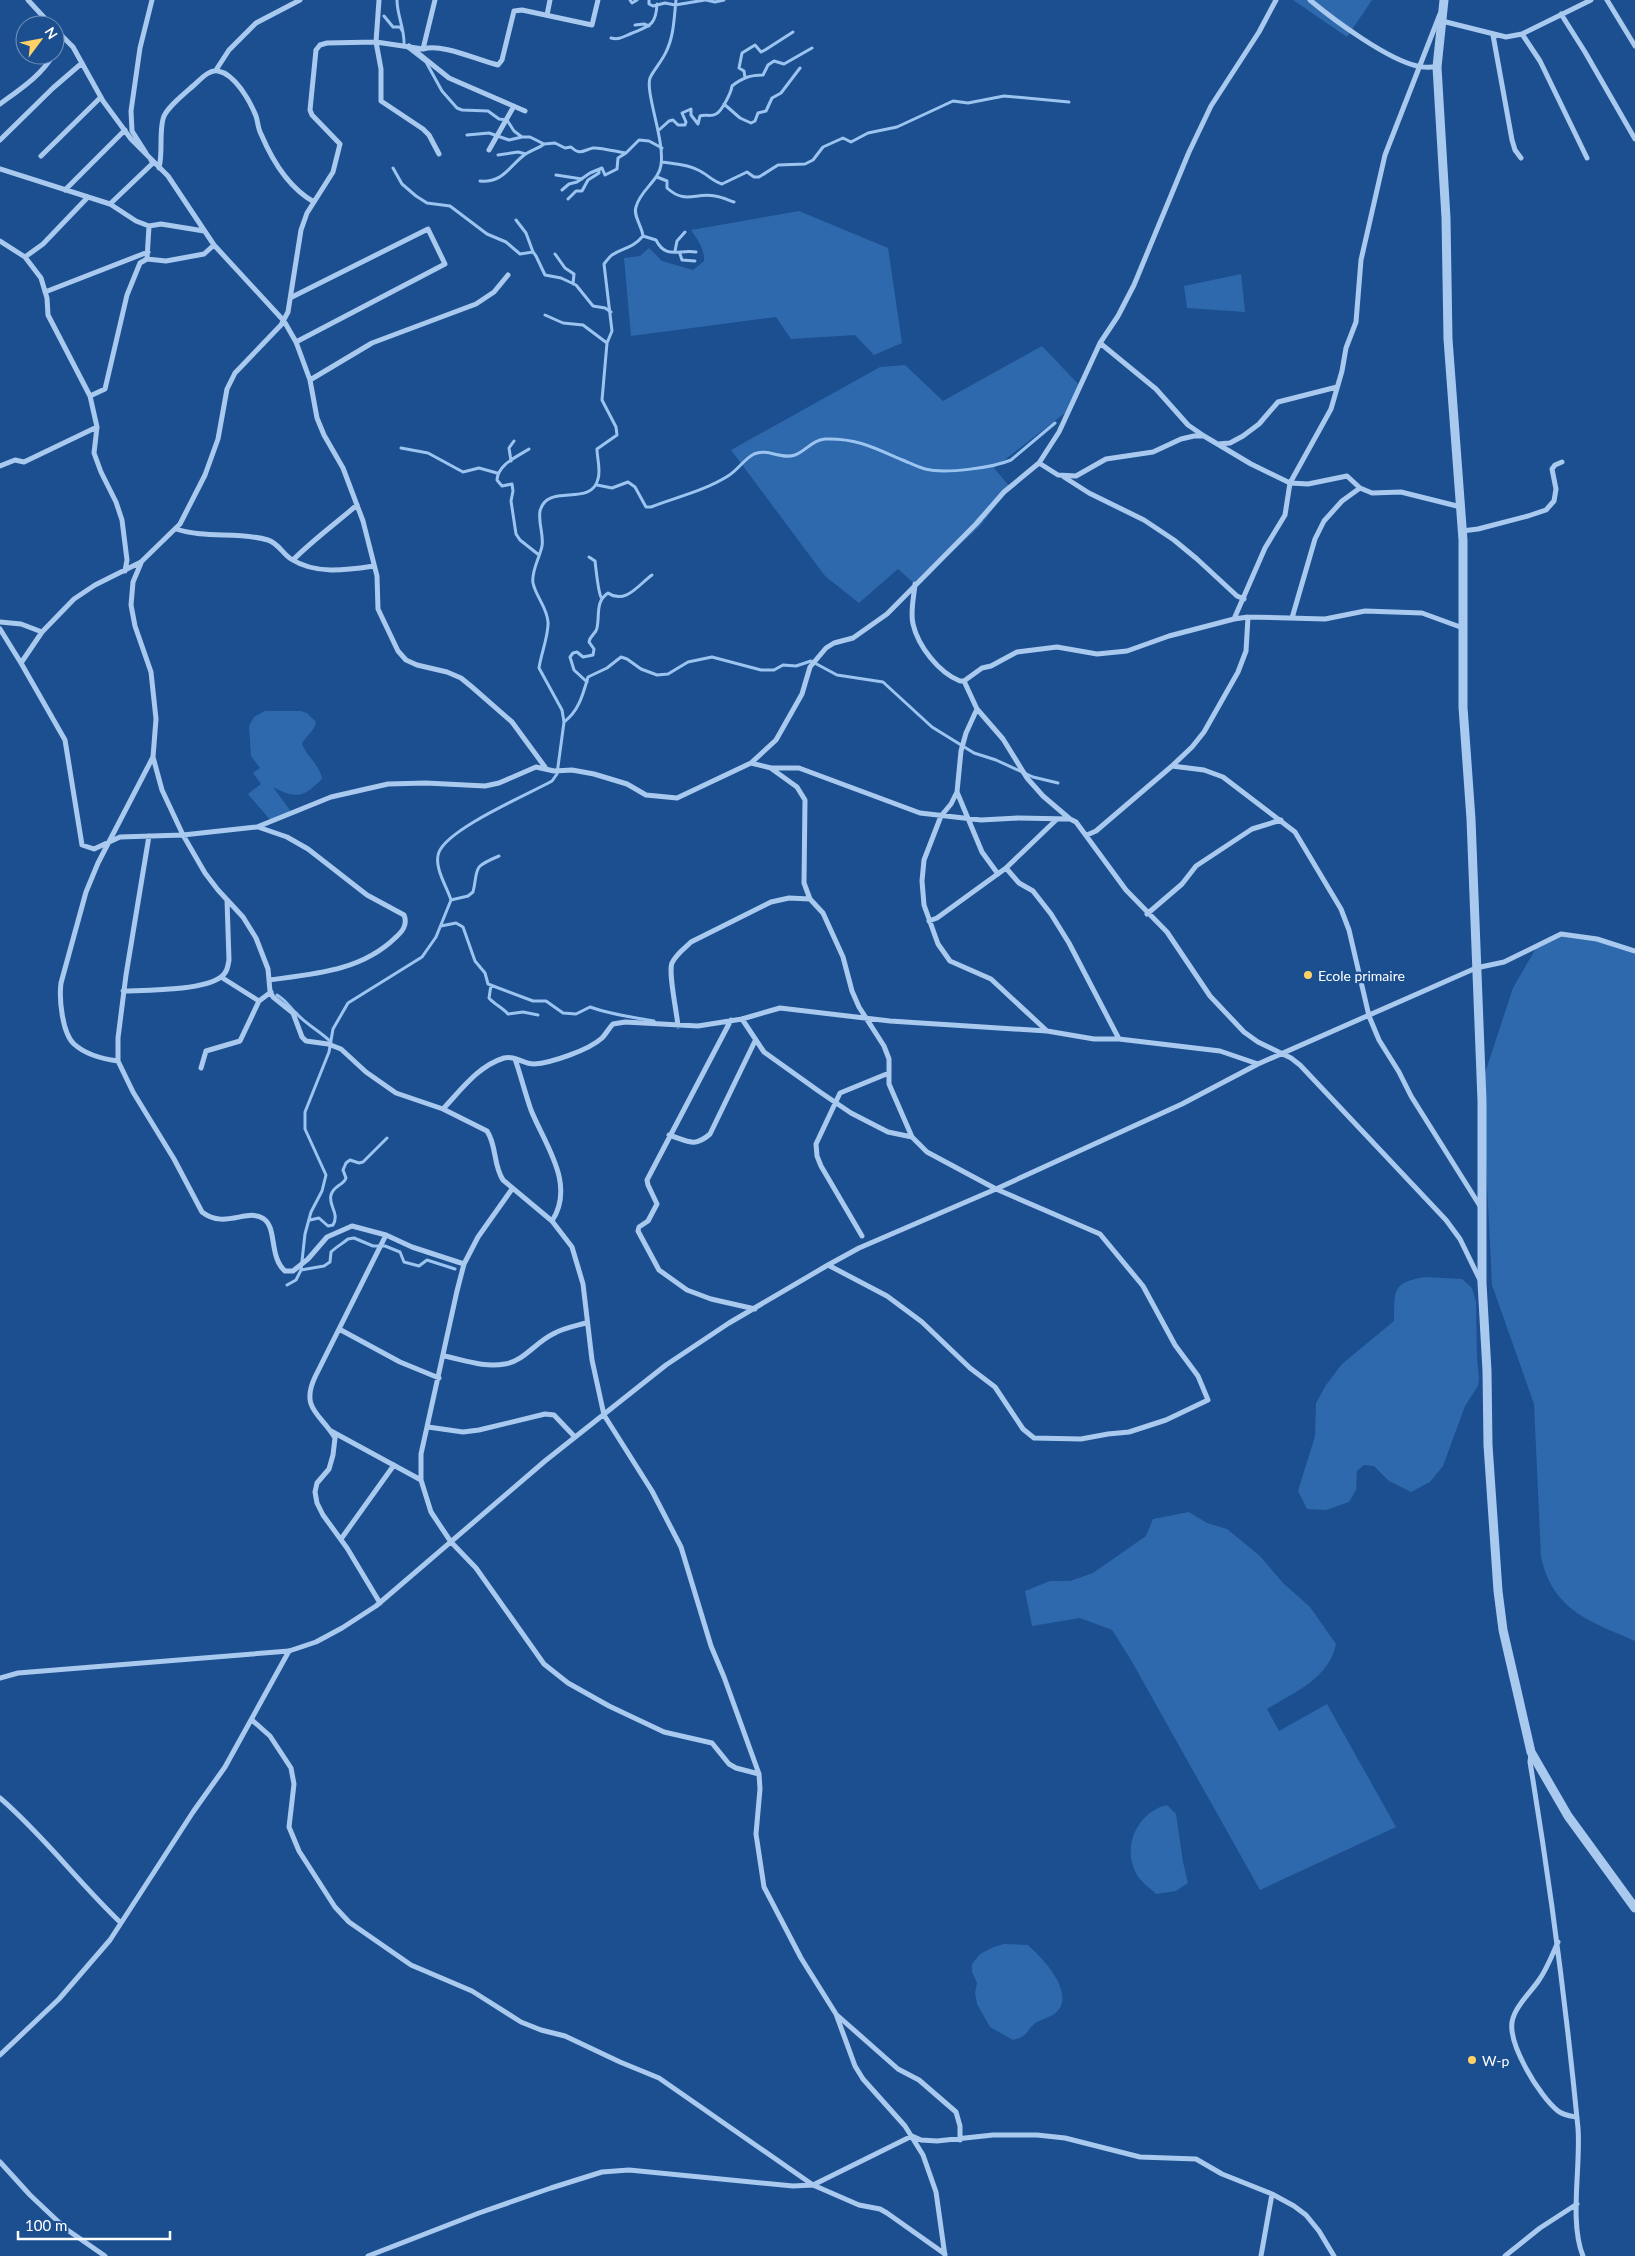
<svg xmlns="http://www.w3.org/2000/svg" width="1635" height="2256" viewBox="0 0 1635 2256" font-family="Lato,sans-serif">
<style>
.green{fill:#2e69ad}
.lines{fill:none;stroke-linecap:round;stroke-linejoin:round}
.stream{stroke:#9cc4f0;stroke-width:3}
.minor{stroke:#a9c9ee;stroke-width:5}
.tertiary{stroke:#a9c9ee;stroke-width:9}
.poi-dot{fill:#ffd166;stroke:#1b4f8f;stroke-width:2}
.labels{text-anchor:middle;dominant-baseline:central;stroke-width:5;stroke-linejoin:round;paint-order:stroke}
.poi-label{font-size:14px;fill:#fff;stroke:#1b4f8f;text-anchor:start}
</style>
<rect width="100%" height="100%" fill="#1b4f8f"/>
<!-- green -->
<path class="green" d="M1293,0H1372L1347,37Z
M799,211L888,248L902,343L874,355L855,335L791,339L776,317L631,336L624,258L640,256L649,248L662,261L693,270L704,261C705,249 697,239 691,230Z
M1241,274L1245,312L1187,308L1184,286Z
M1042,346L1080,386L1065,413L994,468L1010,487L980,526L916,585L898,569L859,603L825,576L731,450L880,367L905,365L943,401Z
M265,711H301L307,713L316,722C314,732 306,735 302,744C307,757 320,765 322,779C303,798 296,799 273,787L292,813L271,821L248,794L261,784L253,773L260,768L251,756L249,726L254,717Z
M1562,936L1598,941L1635,953V1641C1590,1621 1553,1611 1541,1557L1534,1404L1492,1285L1482,1082L1513,988L1536,948Z
M1424,1277L1462,1279L1472,1288L1476,1302L1477,1358L1479,1378L1478,1386L1465,1406L1443,1466L1430,1482L1411,1492L1389,1481L1374,1466L1364,1465L1357,1471L1356,1490L1349,1502L1326,1510L1307,1509L1298,1491L1315,1436L1316,1403L1326,1385L1342,1364L1394,1321C1395,1291 1391,1283 1424,1277Z
M1189,1512L1207,1523L1227,1529L1260,1556L1283,1583L1310,1607L1336,1644C1329,1679 1294,1692 1267,1709L1279,1731L1327,1704L1396,1827L1260,1890L1131,1660L1112,1630L1080,1618L1032,1626L1025,1591L1050,1581H1070L1093,1573L1146,1536L1153,1519Z
M1167,1805L1176,1814L1183,1862L1188,1883L1176,1891L1156,1894C1150,1888 1141,1882 1137,1875C1121,1848 1137,1812 1167,1805Z
M1004,1944L1028,1945C1042,1958 1071,1987 1060,2008C1055,2016 1045,2018 1037,2022C1026,2029 1030,2036 1013,2040L990,2027L977,2004L975,1993L977,1983L972,1972V1964L980,1954L994,1947Z"/>
<g class="lines">
<!-- stream -->
<path class="stream" d="M397,0C397,16 405,29 404,45L426,62L442,91L457,108L462,110L488,111L499,119L507,120L514,131L522,137H530L544,144L555,143L565,148L571,147C581,156 583,150 593,148C598,147 619,152 626,153L639,140L649,141L662,148
M630,0L632,3L637,0
M649,0V4L653,6L665,3L675,5L705,0
M706,0L715,2L724,0
M384,16L393,27H400L403,32
M635,25L644,24L649,26
M611,38C619,40 623,37 630,34C648,26 656,27 657,4
M745,78L744,71L739,68L742,53L755,45L761,52L765,50L793,32
M724,104L740,118L751,123L755,121L758,113L766,111L772,98L781,93L800,68
M659,130L669,121L673,120L678,125H685L686,122L682,113L691,109V115L698,124L700,116C705,114 711,117 716,114C722,111 731,93 732,86C742,78 750,75 763,75L768,65L774,61L784,64L812,48
M467,135L489,133L509,140L522,137
M498,155L518,152L526,154
M662,162C674,164 687,164 698,170C707,174 712,181 722,184L747,172L754,177H759L778,165L805,164L813,160L823,147L843,138L851,142L868,133L897,127L953,101L968,103L1004,96L1069,102
M393,168L402,184L416,196L427,203L450,206L487,234L506,242L520,254L533,252L536,256L545,275L561,278L576,285L593,306L605,308L611,312
M556,175L582,179
M657,177L667,181V188C686,205 695,192 715,196C722,197 728,200 734,202
M480,181C502,183 508,168 523,156C530,150 538,149 544,144
M562,190L569,184L577,182L590,173L602,168L605,175L617,169L618,158L626,153
M568,199L576,191H582L588,180L599,173V170
M516,220L526,233L533,252
M643,236L656,240C666,260 679,249 696,252
M675,251L677,241L685,232
M555,254L565,268L574,274L573,284
M680,254L682,260L695,261
M545,315L563,323L583,325L607,343
M401,448L428,453L463,472L479,468L497,473
M529,449C517,457 498,464 497,480L502,486L512,484L513,491L511,501L516,534L520,540L539,555
M511,461L509,448L514,441
M597,485L612,488L628,482L635,487L646,507H651C677,497 704,491 728,476C738,470 744,459 754,454C768,448 781,460 795,455C806,451 812,440 825,439C855,438 873,447 900,459C908,462 917,467 925,469C945,474 992,468 1011,460L1055,423
M589,557L595,561C596,569 598,591 601,597
M587,682L574,670L570,657L573,653L577,652L583,657L593,655L594,649L589,642C590,635 596,634 597,628C600,614 595,602 608,593C626,605 639,584 652,575
M564,722C579,711 583,694 588,677L607,668L621,657L627,659L641,669L657,675L668,674L688,662L712,657L761,670H774L783,665L796,666L811,661L837,675L883,682L932,727L974,753L996,760L1033,777L1058,783
M451,900L468,896L473,892C479,867 471,868 499,856
M441,926L456,923L463,927L475,961L485,973L488,984L533,1001H546L563,1013L576,1014L590,1007C612,1015 632,1017 654,1021
M491,985L489,998C495,1005 502,1007 508,1014L523,1012L538,1015
M277,995C287,1001 289,1007 297,1014C307,1025 320,1031 331,1042
M310,1220L319,1218L328,1226L333,1225C340,1213 328,1206 331,1195C334,1185 343,1186 346,1178L343,1170L346,1163L350,1160L359,1163L363,1162L387,1138
M301,1270L324,1266L330,1262L331,1252C336,1247 342,1244 348,1239L354,1238L373,1246H385L400,1252L404,1262L419,1266L427,1260L455,1269
M287,1285L296,1280L301,1270L305,1234L311,1212L322,1191L326,1175L305,1129V1112L329,1052L333,1029L348,1003L422,957L436,937L451,900C447,887 433,866 439,852C449,828 527,795 552,781L557,774L564,722L562,710L539,668C541,654 549,634 548,622C547,607 536,597 533,583C531,571 540,557 542,546C544,535 538,523 540,511C547,482 591,508 598,479C601,470 597,458 597,449L617,435L616,427L602,400L607,343L612,331L604,264C606,262 609,257 612,255C624,247 632,249 643,236C642,226 633,216 636,207C640,190 659,181 661,165C665,141 645,92 650,78C653,71 662,61 666,52C674,36 674,18 676,0"/>
<!-- minor -->
<path class="minor" d="M28,0L51,25
M435,0L423,49L376,42L381,69V101L423,129L429,135L439,154
M1310,0C1335,21 1387,59 1417,66C1423,68 1431,67 1437,67
M1607,0L1635,46
M1561,14L1585,52L1635,139
M547,15L550,0
M1442,21L1506,37L1522,34L1591,0
M55,29L73,47L103,101L131,139L168,176L214,245L284,321L296,342L310,380L317,418L324,435L343,468L363,521L377,576L378,609L398,651L406,660L417,665L447,672L461,678L472,687L512,722L545,767
M1522,34L1540,61L1587,158
M1493,35L1512,140L1515,150L1521,158
M409,46L449,78L525,111
M423,49C442,43 477,60 498,65L502,60L514,11L522,10L592,25L598,0
M55,52L64,38
M216,70L229,50L256,23L300,0
M0,104C19,90 42,75 53,55
M0,140L53,88L82,63
M489,150L514,106
M146,153L132,131L131,111L140,48L152,0
M41,156L101,97
M159,168C163,152 159,135 163,119C165,109 185,93 193,86C200,80 209,69 218,71C235,74 250,101 256,116C258,122 258,129 261,134C272,160 289,188 314,202
M0,169L110,204L136,221L149,226
M65,190L125,130
M110,204L153,163L151,160
M0,241L25,257L41,278L47,298L48,315L90,396
M25,257L43,244L88,197
M147,259L166,261L204,254L214,245
M45,292L148,252
M292,297L428,229L445,264L296,342
M1100,343L1156,389L1188,425L1204,436
M310,380L372,343L476,304L494,292L508,275
M1218,444L1230,443L1243,436L1259,424L1278,402L1337,387
M1039,463L1058,475L1076,476L1106,459L1153,452L1181,439L1194,436H1204L1251,464L1290,483L1308,484L1347,476L1360,488L1372,493L1401,492L1461,507
M0,466L15,460L24,462L97,427
M1064,477L1089,493L1144,520L1174,540L1197,559L1237,596L1244,599
M176,529C206,539 238,531 268,540C278,543 283,554 291,559C316,575 347,570 374,566
M1462,531L1478,529L1528,516L1546,510L1554,501L1556,489L1552,469L1555,465L1562,462
M293,560C313,540 335,524 357,505
M125,571L127,560L122,520L116,502L101,472L94,453L97,427L90,396L105,389L127,295L140,263L147,259L149,226L161,224L204,231
M915,584C914,597 910,611 913,624C918,646 939,673 960,681H964L982,668L991,666L1017,652L1057,647L1097,654L1127,651L1169,636L1234,619L1248,617L1325,619L1365,611L1422,613L1463,628
M1292,618L1315,539L1324,521L1342,501L1360,488
M1234,619L1265,548L1285,515L1290,483L1331,409L1342,371L1346,348L1356,322L1361,260L1385,155L1440,14
M0,622L21,624L42,632L74,599L95,585L141,562L180,524L205,475L218,439L227,389L235,373L281,325L288,312L301,230L307,213L333,172L340,144L312,115L310,110L316,50L320,45L327,43L376,42L379,0
M0,629L21,663
M42,632L21,663L65,740L82,845L94,849L120,837L183,835L205,873L218,890L243,917L256,938L268,969L270,991L273,997L293,1013L302,1037L306,1041L328,1044L341,1049L366,1072L396,1093L443,1109L487,1131C497,1146 493,1165 503,1180L552,1221L572,1247L583,1284L592,1360L604,1415L652,1491L681,1547L711,1646L724,1677L759,1774L760,1789L756,1834L764,1887L801,1958L836,2014L855,2066L863,2079L905,2126L923,2155L936,2192L945,2256
M964,681L977,709L1003,739L1027,778L1043,796L1070,819
M977,709L966,733L961,751L957,792L951,804L941,816L924,860L922,881L924,905L938,944L950,961L991,979L1047,1031
M153,757L162,790L183,835L257,827L331,797L388,784L426,783L485,786L499,783L536,767L554,771L572,770L594,774L627,784L646,795L677,798L751,763L776,740L802,694L810,667L826,648L834,643L853,638L887,614L976,524L1004,492L1039,463L1059,432L1100,343L1118,316L1134,285L1189,152L1211,106L1259,32L1276,0
M751,763L771,768H799L920,813L981,820L1018,818L1070,819L1076,822L1126,890L1167,932L1210,996L1244,1032L1258,1042L1291,1058L1300,1065L1446,1220L1460,1239L1480,1280
M1172,766L1204,770L1223,777L1295,832L1341,909L1349,930L1369,1016L1379,1040L1399,1072L1411,1096L1480,1206
M772,769L797,787L805,800L804,883L810,899
M957,792L982,852L998,874
M258,827L287,837L308,849L367,895L404,915C408,925 402,932 395,938C361,971 314,974 269,980
M1087,835L1096,831L1172,766L1192,747L1204,732L1238,672L1246,651L1248,617
M149,836L126,975L118,1038V1061L133,1092L174,1159L202,1212C225,1230 248,1207 264,1219C277,1228 269,1257 285,1271H293L308,1259L327,1237L352,1226L386,1235L412,1247L464,1264
M1006,868L1019,883L1033,891L1051,914L1069,943L1119,1039
M1147,914L1182,884L1196,866L1252,829L1281,820
M929,921L937,918L1006,868L1056,820
M221,977L259,1001
M123,991C147,990 202,991 221,977C227,973 228,966 229,960L227,900
M742,1019L764,1052L820,1092L851,1113L888,1132L912,1137
M731,1020L647,1180L648,1185L657,1204L648,1221L639,1227L638,1231L659,1270L687,1290L711,1299L755,1309
M678,1026C677,1013 668,972 672,963C676,954 685,948 691,942L771,902L789,898L810,899L823,913L843,957L852,991L859,1007L884,1046L889,1059V1084L912,1137L927,1152L996,1189L1100,1234L1143,1286L1175,1345L1198,1376L1208,1400L1166,1420L1129,1432L1108,1434L1081,1439L1034,1438L1023,1429L995,1387L970,1368L922,1322L887,1296L828,1265
M515,1059C521,1076 525,1093 531,1110C545,1145 576,1184 552,1221
M118,1061C103,1059 86,1055 74,1044C62,1033 59,998 61,983L86,892L98,863L153,757L156,719L151,672L135,626L131,605L133,582L141,563
M201,1068L206,1051L240,1041L259,1001L271,992
M443,1109C461,1090 478,1066 504,1058C515,1055 523,1064 534,1064C551,1063 589,1050 602,1038C606,1034 609,1028 613,1024L625,1022L698,1026L742,1019L780,1008L890,1021L1047,1031L1094,1039H1119L1220,1051L1258,1064
M669,1135C688,1141 694,1148 710,1134L755,1041
M512,1189L478,1237L464,1264L457,1291L421,1454V1480L431,1512L451,1542L476,1568L544,1664L568,1683L609,1706L664,1732L712,1743L729,1764L736,1768L759,1774
M862,1236L821,1166L817,1156L816,1144L840,1093L889,1073
M339,1329L400,1362L439,1378
M444,1356C464,1360 484,1368 505,1364C524,1361 536,1342 553,1334C563,1328 575,1326 586,1323
M428,1427L463,1432L479,1430L545,1414L554,1415L574,1436
M331,1431L421,1480
M341,1539L394,1465
M380,1603L347,1548L323,1515L317,1503L315,1492L317,1483L329,1469L333,1455L335,1438C321,1414 300,1409 315,1377L386,1235
M0,1678L18,1673L289,1651L316,1642L342,1628L376,1606L545,1461L666,1365L729,1323L828,1265L859,1248L996,1189L1182,1104L1258,1064L1476,968L1504,962L1561,934L1597,939L1635,951
M252,1720L270,1736L291,1768L294,1784L289,1827L299,1851L335,1907L349,1922L411,1965L472,1991L521,2022L541,2030L565,2036L620,2062L659,2078L813,2185L859,2205L880,2209L887,2213L945,2254
M1531,1753L1530,1762C1550,1883 1566,2005 1578,2128C1581,2166 1569,2222 1583,2256
M0,1798C44,1836 79,1883 121,1923
M1558,1942C1552,1955 1547,1969 1539,1980C1531,1992 1517,2004 1513,2018C1505,2041 1540,2097 1558,2111C1563,2115 1570,2116 1576,2117
M838,2016L898,2069L919,2080L956,2112L960,2126V2140
M0,2055L59,1999L110,1940L193,1812L225,1767L289,1651
M0,2162L30,2195L66,2229L105,2256
M368,2256L479,2213L551,2188L602,2172L629,2170L793,2186L813,2185L912,2136L921,2140L937,2141L993,2135H1037L1065,2138L1140,2157L1196,2159L1222,2174L1272,2194L1294,2206L1306,2215L1319,2231L1334,2256
M1261,2256L1272,2194
M1505,2256L1540,2228L1577,2204"/>
<!-- tertiary -->
<path class="tertiary" d="M1444,0L1437,67L1446,218L1448,339L1463,540V707L1471,819L1482,1101V1283L1487,1371L1488,1445L1498,1591L1503,1630L1531,1752L1568,1816L1635,1908"/>
</g>
<!-- markers -->
<g class="poi-dot">
<circle cx="1308" cy="975" r="5"/>
<circle cx="1472" cy="2060" r="5"/>
</g>
<g class="labels">
<!-- poi labels -->
<g class="poi-label">
<text x="1318" y="975">Ecole primaire</text>
<text x="1482" y="2060">W-p</text>
</g>
</g>
<!-- north arrow -->
<g transform="translate(40 40) rotate(58)"><circle r="24" fill="#1b4f8f" stroke="#7695bc"/>
<path d="M0-4L9 19L0 12L-9 19Z" fill="#ffd166"/>
<text y="-8" font-size="14" font-weight="bold" text-anchor="middle" fill="#ffffff">N</text>
</g>
<!-- scale -->
<path d="M18 2231v8h152v-8" fill="none" stroke="#ffffff" stroke-width="2.5"/>
<text x="25" y="2231" font-size="15" fill="#ffffff" stroke="#1b4f8f" stroke-width="4" paint-order="stroke">100 m</text>
</svg>
